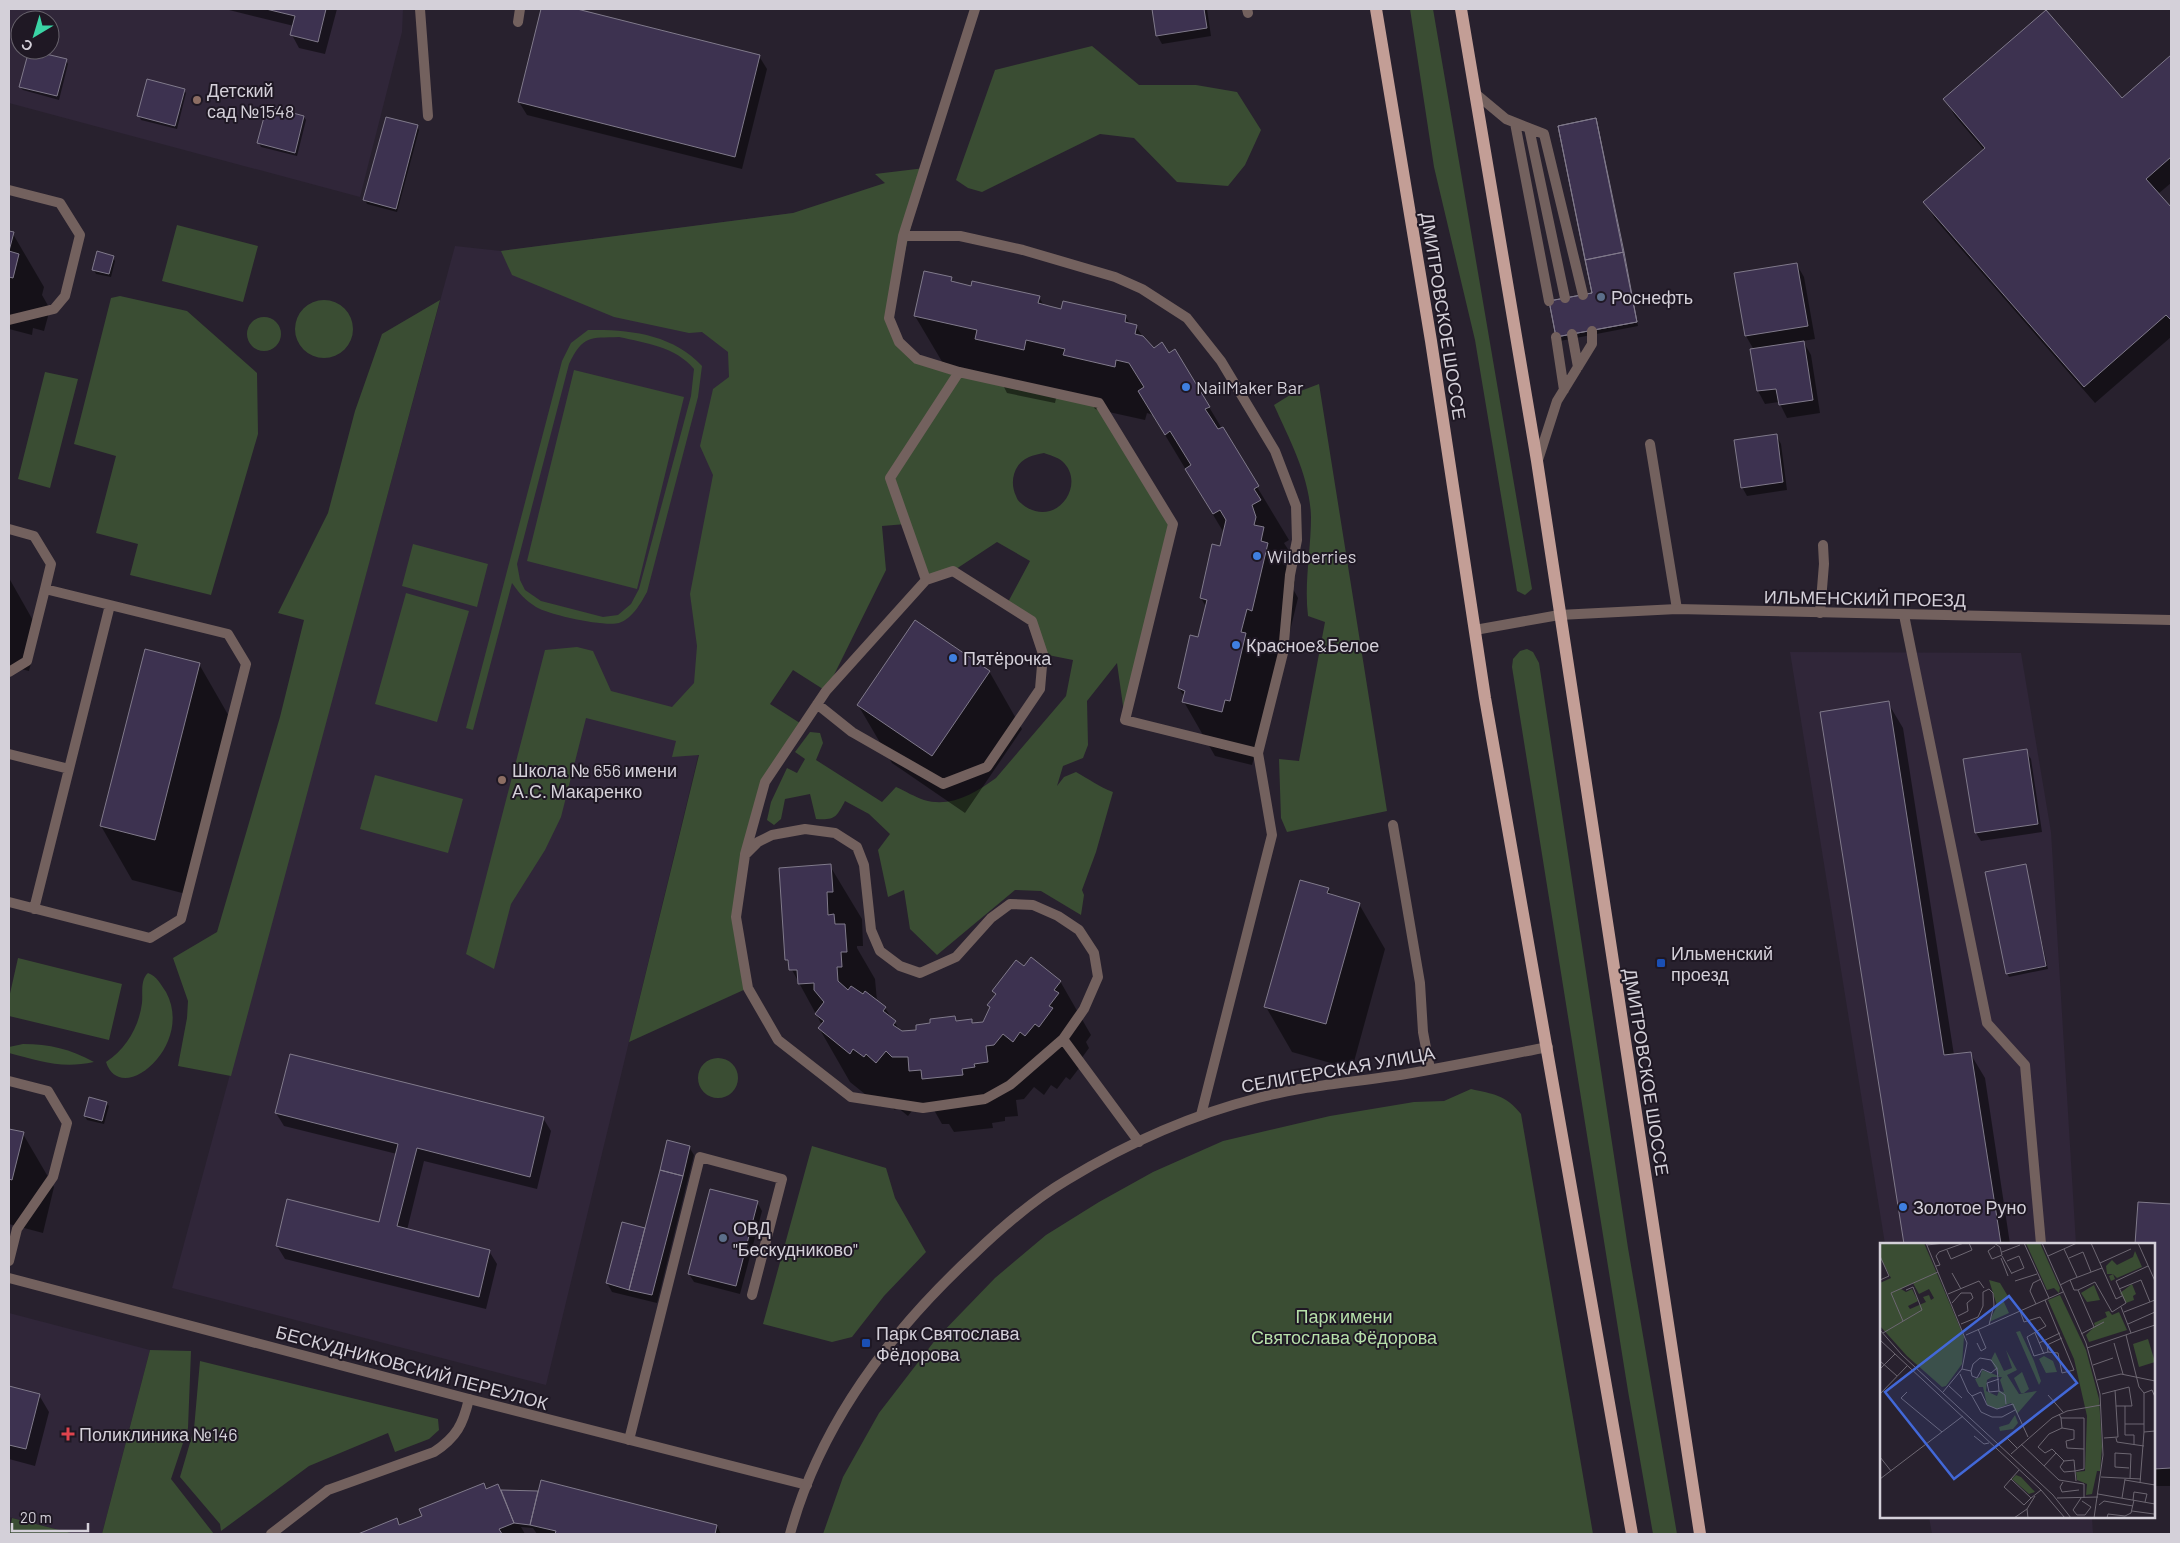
<svg xmlns="http://www.w3.org/2000/svg" width="2180" height="1543" viewBox="0 0 2180 1543" font-family="Barlow,sans-serif">
<style>
.built{fill:#302639;fill-rule:evenodd}
.green{fill:#3a4d33;fill-rule:evenodd}
.shadow{fill:#0007}
.building{fill:#3d3250;stroke:#807a8b}
.lines{fill:none;stroke-linecap:round;stroke-linejoin:round}
.service{stroke:#73615e;stroke-width:10}
.minor{stroke:#73615e;stroke-width:10}
.tertiary{stroke:#73615e;stroke-width:10}
.primary{stroke:#c39e96;stroke-width:12}
.education-dot{fill:#8d6e63;stroke:#1f1824;stroke-width:2}
.service-dot{fill:#5c6f8a;stroke:#1f1824;stroke-width:2}
.shop-dot{fill:#3f7fe0;stroke:#1f1824;stroke-width:2}
.transit-dot{fill:#1a4fb4;stroke:#1f1824;stroke-width:2}
.health-dot{fill:#e0444e;stroke:#1f1824;stroke-width:2}
.labels{text-anchor:middle;dominant-baseline:central;stroke-width:4;stroke-linejoin:round;paint-order:stroke}
.poi-label{font-size:18px;fill:#d4d0d9;stroke:#1f1824;text-anchor:start}
.street-label{font-size:18px;fill:#d4d0d9;stroke:#1f1824}
.park-label{font-size:18px;fill:#b6dfa9;stroke:#1f1824}
.inset-road{fill:none;stroke:#6d6772;stroke-width:1}
.view{fill:#4268d8;fill-opacity:0.15;stroke:#4268d8;stroke-width:2.5}
.inset-edge{fill:none;stroke:#d4d0d9;stroke-width:2.5}
</style>
<rect width="100%" height="100%" fill="#28212e"/>
<!-- built -->
<path class="built" d="M9,9H403L402,32L360,197L9,103ZM20,20H50V50H20Z
M793,213L716,682L546,1385L172,1288L455,246L501,251Z
M1790,652L2021,653L2051,832L2076,1244H1885Z
M9,1313L150,1350L102,1534H75L9,1517Z
M1929,1517H2092L2093,1534H1932Z"/>
<!-- green -->
<path class="green" d="M1410,9H1433L1532,589L1525,595L1517,591L1475,340L1434,167Z
M1092,46L1139,85H1196L1237,92L1261,130L1245,165L1228,186L1177,182L1134,138L1100,134L982,192L968,188L956,180L995,70Z
M925,168L889,318L899,342L917,359L1099,403L1173,524L1125,720L1117,663L1087,701L1088,745L1083,758L1063,766L1057,786L1064,777L1076,772C1089,779 1099,787 1113,792L1096,852L1082,890L1084,895L1081,915L1041,891L1015,890L937,955L910,929L904,890L888,897L878,850L890,834L869,814L845,801C836,818 835,820 816,819L810,794L785,799L781,819L774,825L767,820L771,802L787,768L797,773L805,759L795,752L810,732L820,733L823,743L816,760L882,802L896,787C905,791 915,797 924,800C951,808 975,793 996,778L1066,696L1073,660L1043,654L1032,621L1007,604L1030,561L997,542L953,571L926,580L906,524L882,526L886,570L826,691L793,670L770,704L803,725L765,782L736,917L748,988L629,1042L699,755L672,757L676,741L586,718L561,817L545,850L511,904L494,969L466,954L545,650L577,647L593,651L611,691L672,707L694,683L697,646L690,594L713,475L700,446L713,389L729,377L728,352L702,332L689,333L614,317L512,275L501,251L793,213L885,183L875,174ZM1044,453C1049,455 1057,457 1062,461C1087,483 1058,527 1026,507C1021,503 1018,502 1016,496C1009,482 1014,463 1029,457C1033,455 1039,454 1044,453Z
M177,225L258,246L243,302L162,281Z
M120,296L187,311L257,373L258,434L211,595L130,575L138,544L96,533L116,456L74,444L111,298Z
M440,300L231,1076L178,1066L187,1018L188,1001L173,958L217,932L280,717L304,620L278,613L328,513L355,411L382,334Z
M295 329a29 29 0 1 1 58 0a29 29 0 1 1-58 0Z
M247 334a17 17 0 1 1 34 0a17 17 0 1 1-34 0Z
M588,330C628,329 673,334 702,366L698,397L647,592C641,603 632,619 619,623C605,627 549,615 536,607C525,600 519,593 512,583L473,730L466,728L562,361L571,343ZM619,337C646,343 676,347 694,369L691,396L639,589L631,604L618,615L603,617L541,601L525,590L520,580L517,564L569,364C583,335 590,338 619,337Z
M574,370L684,397L637,589L527,561Z
M45,372L78,379L50,488L18,479Z
M1319,384L1387,811L1287,832L1281,818L1279,759L1299,761L1325,622L1308,616C1304,583 1311,550 1311,517C1310,477 1290,441 1274,405L1290,395Z
M413,544L488,564L477,607L402,586Z
M406,593L469,611L437,722L375,704Z
M1527,649L1533,652L1539,663L1628,1248L1677,1534H1653L1628,1391L1512,667L1513,659L1520,651Z
M375,775L463,799L448,853L360,829Z
M18,958L122,984L109,1040L9,1016V998Z
M148,973C157,976 161,985 166,992C195,1045 121,1108 106,1062C126,1049 139,1027 142,1003C143,993 140,980 148,973Z
M23,1044C50,1044 70,1049 94,1062C61,1069 40,1061 9,1053V1047Z
M698 1078a20 20 0 1 1 40 0a20 20 0 1 1-40 0Z
M1471,1089C1493,1094 1506,1095 1521,1114L1593,1534H823L843,1477L879,1413L936,1339L995,1278L1046,1235L1099,1202L1153,1172L1223,1141L1330,1116L1414,1102L1444,1101Z
M812,1146L886,1168L895,1198L926,1252L884,1296L852,1337L832,1342L763,1324Z
M150,1350L191,1351L188,1428L171,1479L214,1534H102Z
M200,1361L438,1419L439,1430L429,1439L395,1452L388,1433L309,1466L221,1531L220,1524L180,1477L194,1429Z
M12,1518L75,1534H9Z"/>
<!-- shadow -->
<path class="shadow" d="M225,9H337L325,54L299,48L292,35L294,26Z
M542,9H572L759,56L767,69L742,169L527,115L519,102Z
M1153,9H1207L1211,36L1162,44L1157,35Z
M2171,57V183L2158,194L2171,209V337L2095,403L1935,219L1925,202L1984,150L1955,116L1945,99H2122Z
M66,60L68,64L59,100L23,90L20,87Z
M184,90L186,93L177,129L141,120L139,116Z
M304,117L306,120L297,156L261,147L259,143Z
M1595,120L1638,326L1560,341L1558,337L1593,294Z
M417,126L419,130L397,212L367,204L365,200Z
M9,232L13,234L44,287L42,295L50,309L44,331L33,328L32,335L9,329Z
M113,257L115,261L111,277L96,274L94,270Z
M1797,265L1804,277L1815,339L1803,341L1811,355L1820,413L1787,418L1779,402L1765,404L1758,391L1752,350H1754L1746,336L1736,274Z
M951,278L954,283L1039,297L1044,306L1062,310L1125,316L1131,325L1136,326L1144,339L1209,407L1289,540L1284,543L1291,554L1282,559L1295,582L1293,589L1298,598L1282,664L1252,765L1215,756L1184,702L1185,698L1179,688L1199,638L1206,607L1201,598L1221,547L1224,533L1153,415L1147,413L1145,420L1095,409L1091,401L1057,394L1055,403L1007,393L1001,381L947,370L915,316Z
M1776,435L1781,444L1787,490L1747,496L1742,487Z
M9,578L39,631L29,671L9,666Z
M199,664L230,718L186,894L132,880L101,826Z
M989,671L1022,729L965,813L892,763L858,705Z
M1888,703L1903,728L1954,1055L1970,1053L1985,1078L2010,1244H1905L1821,713Z
M2026,751L2031,759L2042,832L1981,841L1976,833L1964,760Z
M2025,865L2048,969L2009,977L2007,973Z
M830,866L862,919L863,946H857V948L875,979L877,1001L885,1008L901,1032L918,1031L955,1018L957,1022L971,1020L974,1024L984,1023L996,996L994,991L1024,968L1060,981L1091,1035L1086,1042L1089,1048L1081,1059L1083,1063L1070,1080L1066,1077L1057,1089L1051,1085L1044,1095L1034,1087L1024,1099L1016,1100L1018,1116L1005,1117V1121L992,1123L993,1128L954,1132L949,1124H942L934,1110L917,1104L908,1116L897,1107L895,1110L885,1102L881,1107L850,1082L819,1028L822,1025L786,959Z
M1328,889L1332,896L1359,904L1385,949L1352,1069L1292,1052L1266,1007Z
M106,1103L109,1106L104,1124L87,1120L85,1116Z
M276,1113L543,1118L551,1131L537,1189L424,1161L407,1230L489,1251L497,1264L486,1309L285,1259L277,1246L379,1223L397,1154L284,1126Z
M9,1130L23,1134L54,1187L43,1233L9,1224Z
M689,1147L694,1155L657,1303L612,1292L607,1283L622,1224L646,1229Z
M757,1202L762,1211L740,1294L694,1282L689,1274Z
M2139,1203L2171,1205V1486H2154V1244H2137Z
M9,1387L39,1395L49,1412L35,1466L9,1459Z
M486,1490L537,1492L538,1495L717,1526L721,1534H537L533,1528L521,1527L525,1534H361L396,1520L400,1526Z"/>
<!-- building -->
<path class="building" d="M266,9H326L318,42L290,35L295,16Z
M541,9H577L760,55L735,157L518,102Z
M1152,9H1204L1207,28L1156,36Z
M2046,10L2122,98L2171,55V157L2146,179L2171,207V320L2166,315L2084,387L1923,202L1985,148L1943,99Z
M29,50L67,59L57,96L19,87Z
M147,79L185,89L175,126L137,116Z
M267,106L304,116L295,153L257,143Z
M386,117L418,125L396,209L363,200Z
M1596,118L1624,252L1585,260L1558,126Z
M1596,118L1637,322L1556,337L1549,301L1592,293L1558,126Z
M9,231L14,232L9,251L19,254L13,278L9,277Z
M97,251L114,256L109,274L92,270Z
M1624,252L1637,322L1556,337L1549,301L1592,293L1585,260Z
M1797,263L1808,326L1745,336L1734,273Z
M924,271L952,277L951,281L971,286L972,281L1040,296L1038,303L1049,306L1061,309L1063,301L1126,315L1125,322L1137,325L1135,334L1143,336L1154,348L1162,342L1169,353L1175,349L1210,407L1205,409L1211,418L1218,429L1223,427L1259,486L1254,489L1261,500L1252,505L1256,517L1254,525L1264,527L1261,541L1268,543L1252,611L1247,609L1241,632L1246,633L1230,701L1225,700L1222,712L1182,702L1185,691L1178,688L1190,635L1198,637L1207,600L1200,598L1212,544L1220,546L1226,520L1220,510L1213,514L1185,469L1191,465L1170,431L1165,435L1138,391L1144,387L1129,363L1116,360L1115,367L1063,355L1065,349L1026,340L1024,350L975,339L977,330L914,316Z
M1804,341L1813,400L1779,405L1776,389L1757,391L1750,349Z
M1777,434L1783,482L1741,488L1734,440Z
M915,620L990,671L932,756L857,705Z
M145,649L200,663L155,840L100,826Z
M1889,701L1944,1055L1971,1052L2001,1244H1904L1820,712Z
M2027,749L2038,824L1975,833L1963,759Z
M831,864L833,892H827L828,915L834,914L835,924H845L847,952H841L842,967H837L838,981L848,990L851,986L863,994L865,991L886,1007L883,1011L896,1021L893,1025L902,1031L916,1030V1025L930,1023V1019L955,1016L956,1021L972,1019V1023L983,1022L990,1007L987,1005L996,994L992,991L1016,960L1024,966L1031,957L1061,981L1054,990L1059,993L1049,1006L1053,1008L1039,1027L1035,1024L1025,1036L1020,1032L1013,1042L1003,1034L994,1045L986,1046L988,1062L974,1064L975,1067L962,1069L963,1075L922,1079L921,1070L909,1071L908,1057H892L886,1051L876,1063L866,1054L864,1057L853,1049L850,1054L818,1028L824,1021L815,1014L824,1002L814,990V983L798,984L797,970H789L788,960H785L779,868Z
M2026,864L2046,966L2006,974L1985,872Z
M1300,880L1329,888L1327,893L1360,903L1326,1024L1264,1007Z
M290,1054L544,1117L530,1177L417,1148L397,1226L490,1250L479,1297L276,1246L287,1199L379,1222L398,1144L275,1113Z
M89,1097L107,1102L102,1121L84,1116Z
M9,1129L24,1132L12,1180L9,1179Z
M667,1140L690,1146L683,1176L660,1170Z
M660,1170L683,1176L652,1295L629,1290Z
M710,1189L758,1201L736,1286L688,1274Z
M2138,1202L2171,1204V1468L2154,1469V1244H2135Z
M622,1222L645,1228L629,1290L606,1283Z
M9,1386L40,1394L26,1449L9,1445Z
M541,1480L717,1525L715,1534H555L556,1531L530,1525Z
M484,1483L486,1489L498,1484L514,1523L499,1529L502,1534H358L397,1518L399,1525L422,1516L419,1509Z
M501,1490L538,1491L530,1525L514,1523Z"/>
<g class="lines">
<!-- service -->
<path class="service" d="M420,9L428,116
M975,9L903,236L889,318L899,342L917,359L959,372L1099,403L1173,524L1125,720L1258,753L1272,835L1201,1115
M1247,9L1248,13
M518,22L520,9
M1476,94L1506,119L1544,134L1583,295
M1515,123L1549,301
M1529,128L1565,298
M9,190L60,203L80,235L65,296L54,309L9,320
M903,236H960L1023,250L1115,277L1142,289L1187,318L1221,361L1275,451L1296,506L1297,540L1290,575L1283,653L1258,753
M1572,334L1578,367
M1556,337L1564,390
M1650,444L1677,609
M1538,460L1557,401L1592,344V331
M9,529L34,536L51,564L45,589
M1820,613L1824,564L1823,545
M1904,615L1987,1023L2025,1065L2041,1244
M9,672L27,661L45,589L228,634L246,664L181,919L150,938L9,902
M817,704L852,732L943,784L987,767L1040,689L1043,654L1032,621L953,571L926,580
M9,754L69,769
M1393,825L1420,983L1423,1032L1430,1069
M745,854L765,782L826,691L926,580L890,478L959,372
M34,909L110,605
M1063,1039L1010,1085L985,1099L923,1108L851,1097L778,1040L748,988L736,917L745,855L758,842L772,835L805,829L835,833L857,847L864,865L871,930L880,951L900,966L920,973L956,957L991,918L1010,904L1033,905L1058,916L1079,930L1094,953L1098,977L1084,1009L1063,1039L1139,1142
M9,1081L48,1091L67,1123L53,1177L17,1229L9,1261
M629,1440L700,1157L782,1179L752,1295
M271,1534L328,1490L434,1452C457,1437 463,1424 469,1399"/>
<!-- minor -->
<path class="minor" d="M9,1278L469,1399L807,1485"/>
<!-- tertiary -->
<path class="tertiary" d="M1475,630L1559,615L1677,609L2171,620
M790,1534C820,1424 891,1331 973,1255C1002,1227 1033,1200 1067,1180C1126,1144 1191,1115 1258,1098C1306,1085 1357,1082 1406,1074C1453,1066 1501,1056 1548,1047"/>
<!-- primary -->
<path class="primary" d="M1376,9L1431,341L1485,698L1632,1534
M1461,9L1537,461L1700,1534"/>
</g>
<!-- markers -->
<g class="education-dot">
<circle cx="197" cy="100" r="5"/>
<circle cx="502" cy="780" r="5"/>
</g>
<g class="service-dot">
<circle cx="1601" cy="297" r="5"/>
<circle cx="723" cy="1238" r="5"/>
</g>
<g class="shop-dot">
<circle cx="1186" cy="387" r="5"/>
<circle cx="1257" cy="556" r="5"/>
<circle cx="1236" cy="645" r="5"/>
<circle cx="953" cy="658" r="5"/>
<circle cx="1903" cy="1207" r="5"/>
</g>
<g class="transit-dot">
<rect x="1656" y="958" width="10" height="10" rx="2.5"/>
<rect x="861" y="1338" width="10" height="10" rx="2.5"/>
</g>
<path class="health-dot" d="M65.5 1426.5h5v5h5v5h-5v5h-5v-5h-5v-5h5z"/>
<g class="labels">
<!-- poi labels -->
<g class="poi-label">
<text x="207" y="90">Детский<tspan x="207" dy="21">сад №1548</tspan></text>
<text x="1611" y="297">Роснефть</text>
<text x="1196" y="387">NailMaker Bar</text>
<text x="1267" y="556">Wildberries</text>
<text x="1246" y="645">Красное&amp;Белое</text>
<text x="963" y="658">Пятёрочка</text>
<text x="512" y="770">Школа № 656 имени<tspan x="512" dy="21">А.С. Макаренко</tspan></text>
<text x="1671" y="953">Ильменский<tspan x="1671" dy="21">проезд</tspan></text>
<text x="1913" y="1207">Золотое Руно</text>
<text x="733" y="1228">ОВД<tspan x="733" dy="21">"Бескудниково"</tspan></text>
<text x="876" y="1333">Парк Святослава<tspan x="876" dy="21">Фёдорова</tspan></text>
<text x="79" y="1434">Поликлиника №146</text>
</g>
<!-- street labels -->
<g class="street-label">
<text transform="translate(1444 316) rotate(81)">ДМИТРОВСКОЕ ШОССЕ</text>
<text transform="translate(1865 598) rotate(1)">ИЛЬМЕНСКИЙ ПРОЕЗД</text>
<text transform="translate(1338 1069) rotate(-10)">СЕЛИГЕРСКАЯ УЛИЦА</text>
<text transform="translate(1647 1072) rotate(81)">ДМИТРОВСКОЕ ШОССЕ</text>
<text transform="translate(412 1367) rotate(15)">БЕСКУДНИКОВСКИЙ ПЕРЕУЛОК</text>
</g>
<!-- park labels -->
<g class="park-label">
<text x="1344" y="1316">Парк имени<tspan x="1344" dy="21">Святослава Фёдорова</tspan></text>
</g>
</g>
<!-- overview -->
<g transform="translate(1880 1243)">
<rect width="275" height="275" fill="#28212e"/>
<path d="M0,0H44L84,94L82,121L66,143L62,144L27,113L0,83V40L11,35L0,15ZM33,40L39,51L49,46L54,55L51,57L49,52L43,54L46,59L30,66L28,63L38,58L32,46L26,49L21,46ZM146,0H160L180,45L179,50L174,45L167,47ZM255,8L262,24L237,35L233,31L235,36L231,38L229,33L233,31H227L226,23L232,17L237,22L253,14ZM109,37L120,40L129,55L123,57L129,70L109,79L117,63ZM252,41L256,51L253,53L254,57L246,60L240,50ZM214,42L220,57L207,59L201,50ZM180,52L206,107L219,156L222,204L220,228H217L212,251L206,252L207,241L197,237L196,229L205,228L207,173L194,116L168,57ZM229,68L232,72L239,69L247,87L209,99L206,92L215,83L214,80L227,74L225,69ZM140,88L154,118L161,138L159,142L136,89ZM268,96L275,119L259,124L253,101ZM126,107L137,127L127,132L139,151L157,148L137,171L131,160L117,166L107,162L103,144H99L95,136L100,134L102,127L119,133L111,117L115,109L124,128L132,125ZM112,134H122L120,137L124,149L119,148L117,153L106,148L107,137ZM164,113L173,118L177,129L166,130L159,116ZM138,119L149,146L144,150H141L134,135L142,129ZM135,172L138,180L133,186L120,188L119,184L129,181ZM136,232L141,234L155,249L149,251L132,236Z" fill="#3a4d33" fill-rule="evenodd"/>
<path class="inset-road" d="M46,0L87,100L82,126L63,149M114,0L120,4L122,12L112,16L108,8L115,3M144,0L169,55M162,0L206,100L220,151L223,212L214,275M211,0L236,56L242,53M258,0L275,38M47,2L64,0M184,6L197,34M67,7L71,16L92,7L89,0M122,9L140,2M122,13L132,31M168,13L197,0M121,15L128,33M189,15L203,9L211,29M127,18L139,13L144,25L132,30M220,20L251,6M56,23L60,22L56,13L59,9L84,0M72,30L81,46M0,37L9,33L0,13M190,37L222,25M135,38L157,31M180,42L190,37L194,47H198L214,84M239,46L261,37L270,59M198,47L215,39L232,69L246,60L236,38L268,23M68,51L99,38L104,45M165,57L194,127L182,130L178,110L168,109M72,60L81,50H91L93,55L87,60L88,68L78,73M156,61L150,48L153,40L161,36M241,64L251,90M140,68L144,79L160,74L166,83L147,94L154,113L168,109L167,102L182,95M244,69L275,57M23,78L11,50L58,29M81,81L98,74L103,63V49L109,46L113,50L114,62L109,82M248,81L275,69M0,87L22,112L173,252L191,275M3,90L42,67L33,44L26,47M155,90L164,111M201,91L224,79M86,92L183,49M246,92L259,144L264,150V189L275,188M0,97L161,247L185,275M97,100L101,108L106,105L98,86M159,100L180,90M234,100L243,131M207,105L275,82M0,118L17,133M213,122L233,115M117,125L119,148L125,152L126,161M0,126L15,111M82,126L91,128L92,133L97,135L102,126L111,130L117,125L111,117L100,115L93,121L91,128M80,131L88,149L92,153L101,149L107,162L117,166L133,161L148,194M217,137L241,131L275,138M69,143L82,155M119,148L109,149L107,140L119,136M27,149L21,155L62,189M264,150L272,147L275,154M0,151L27,123M222,151L249,144L252,163H236M168,152L183,169M92,153L101,169L112,174H122L135,167M245,163V192H254V202M179,171L181,175H204V226L195,228L196,238M181,175L182,185L194,187V196L186,198L187,205L204,206M245,181H264M182,185L169,191L158,204L165,210L172,206L184,218L194,217L195,228L184,229L180,224L184,218M94,193L104,201L109,200M126,194L137,205M224,195L238,194L235,147M236,195L237,199L264,203M141,201L179,237L204,241V255M131,211L172,175L187,168L221,162M0,214L11,228M164,223L176,210M249,225L235,224V210L251,211L250,236M139,227L131,236L151,255L161,247M221,234L261,236M0,236L83,173M131,236L124,244L144,262L151,255M245,237L275,242M183,239L180,244L182,249L199,247M260,240L264,189M218,251L275,261M177,255L218,254M201,255L193,267L197,272H205L211,264L202,258M242,255L245,236M253,257L254,249L267,251L265,259M219,262L224,258L253,263M252,268L274,271M134,275L147,266M148,275L147,266L155,253M227,275L228,271L245,273L251,270L254,257"/>
<path class="view" d="M129,53L197,140L74,236L5,149Z"/>
<rect width="275" height="275" class="inset-edge"/>
</g>
<!-- border -->
<rect width="2180" height="1543" fill="none" stroke="#d4d0d9" stroke-width="20"/>
<!-- north arrow -->
<g transform="translate(35 35) rotate(218)"><circle r="24" fill="#1f1824" stroke="#67626c"/>
<path d="M0-4L9 19L0 12L-9 19Z" fill="#3ad4a5"/>
<text y="-8" font-size="14" font-weight="bold" text-anchor="middle" fill="#d4d0d9">С</text>
</g>
<!-- scale -->
<path d="M12 1523v8h76v-8" fill="none" stroke="#d4d0d9" stroke-width="2.5"/>
<text x="20" y="1523" font-size="15" fill="#d4d0d9" stroke="#1f1824" stroke-width="4" paint-order="stroke">20 m</text>
</svg>
